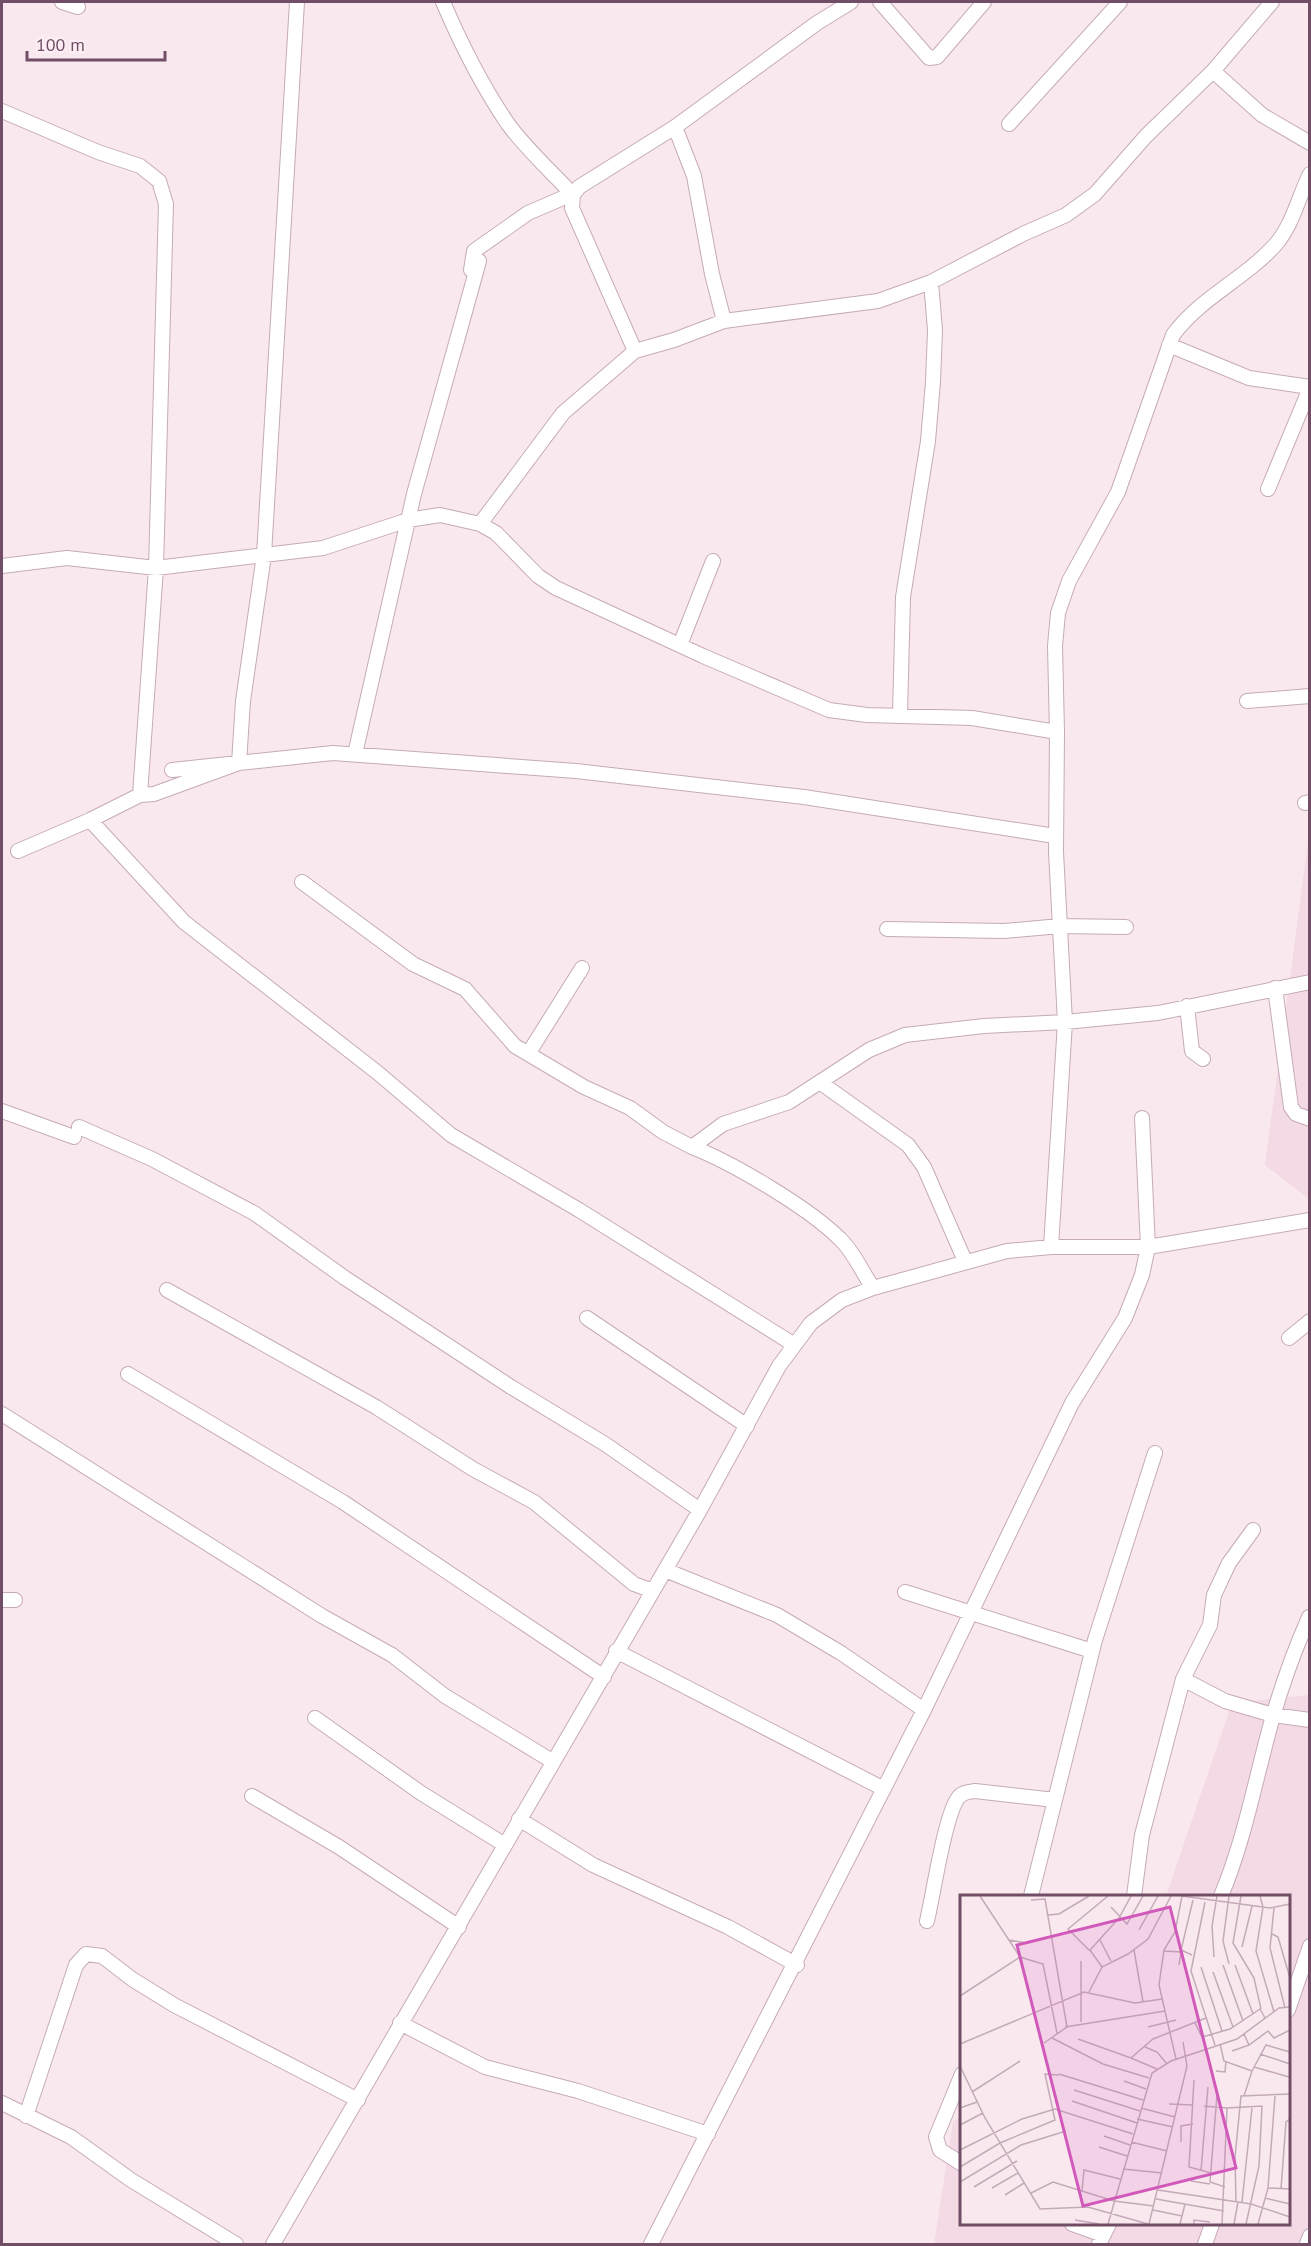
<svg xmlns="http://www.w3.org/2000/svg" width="1311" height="2246" viewBox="0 0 1311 2246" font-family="'PT Sans',sans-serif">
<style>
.residential{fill:#f3dae5}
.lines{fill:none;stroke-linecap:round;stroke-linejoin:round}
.minor-casing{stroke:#c6aaba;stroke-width:16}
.minor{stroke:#fff;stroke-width:14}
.inset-road{fill:none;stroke:#c3aab8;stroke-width:1.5}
.view{fill:#d159ba;fill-opacity:0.15;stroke:#d159ba;stroke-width:3}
.inset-edge{fill:none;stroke:#714e66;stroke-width:3}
</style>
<rect width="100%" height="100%" fill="#fae8ef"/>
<!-- residential -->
<path class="residential" d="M1309,835V1199L1265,1165Z
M1309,1695V2244H934L953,2121L961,2117L962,2224H1288V1896H1166L1232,1703Z"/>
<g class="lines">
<!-- minor casing -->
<g class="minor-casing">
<path id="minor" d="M62,2L78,7
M443,2C461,44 482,86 508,124C526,149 552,172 573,195
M880,2L929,58L937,57L984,2
M1213,71L1262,115L1310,143
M2,111L98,152L140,166L159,181L166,204L156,568L140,795
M1009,124L1120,2
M675,127L694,176L712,274L724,321
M471,270L474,251L528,213L572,194
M1169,345L1249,378L1310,387
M635,351L572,208L573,195L579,187L675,127L817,23L851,2
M1268,489L1310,388
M480,524L563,413L635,351L674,340L724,321L878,301L931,282L1023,234L1066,215L1095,194L1146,136L1213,71L1272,2
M2,566L67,558L156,568L323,548L408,520L440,515L480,524L496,533L538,576L556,588L703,656L829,710L867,715L972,718L1057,732
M680,645L713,561
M1247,701L1310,696
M900,715L903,597L928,441L933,382L935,330L931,282
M355,754L414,494L479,261L455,348
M172,770L333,753L576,771L804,797L1055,836
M1305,803L1310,802
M90,820L184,922L378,1073L451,1135L579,1210L793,1344
M18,851L90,820L140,795L154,794L239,763L243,701L264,555L297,2
M302,882L413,964L465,989L515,1046L584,1087L630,1108L663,1132L692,1147
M887,929L1004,931L1060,926L1126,927
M1275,988L1291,1107L1296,1114L1310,1119
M1187,1006L1192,1051L1203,1059
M528,1054L582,968
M821,1083L908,1145L924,1167L965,1261
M2,1111L74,1137
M79,1127L152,1159L254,1213L345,1278L511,1387L605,1444L700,1510
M1051,1247L1065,1022L1056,852L1057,732L1055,646L1058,613L1069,581L1118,492L1173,335C1201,297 1245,279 1276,244C1293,224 1298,198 1310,174
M873,1288C862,1272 854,1252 840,1239C809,1208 733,1163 692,1147L723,1124L789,1102L869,1050L905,1035L984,1026L1065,1022L1158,1013L1310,982
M167,1290L376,1407L473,1469L534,1502L634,1584L653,1591
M587,1318L747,1426
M1289,1338L1310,1321
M128,1374L343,1502L604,1677
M2,1414L322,1616L392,1655L445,1696L552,1761
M665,1570L777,1615L841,1653L924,1710
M905,1592L1092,1651
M2,1600H15
M616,1651L884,1789
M1183,1679L1225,1701L1273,1715L1310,1720
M315,1718L421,1793L505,1845
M252,1796L339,1847L459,1927
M519,1819L593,1865L728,1927L797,1965
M1031,1896L1095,1640L1155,1453
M1134,1896L1142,1835L1183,1679L1210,1625L1214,1595L1229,1563L1253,1530
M1221,1896C1245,1839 1256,1776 1273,1716C1283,1682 1295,1649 1309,1617
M927,1921C933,1896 945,1815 958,1798C962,1792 969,1792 975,1791L1055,1800
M1288,2010L1310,1946
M400,2023L485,2067L578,2091L708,2134
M962,2074L936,2137L940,2150L962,2164
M2,2103L71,2137L131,2180L236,2244
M26,2116L76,1965L86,1954L102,1956L132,1979L174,2005L358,2100
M1072,2224L1103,2235
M273,2244L700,1510L779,1366L811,1323L842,1300L873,1288L1007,1251L1051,1247H1148L1310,1220
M651,2244L924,1710L1072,1403L1125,1318L1142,1275L1148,1247L1142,1118
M1099,2244L1109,2224
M1205,2244L1212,2224
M1307,2244L1310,2236"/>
</g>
<!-- minor -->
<use href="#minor" class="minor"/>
</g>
<!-- overview -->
<g transform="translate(960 1895)">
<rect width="330" height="330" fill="#fae8ef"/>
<path class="inset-road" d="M20,1L60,62L83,69L97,138M222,1L310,13L330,9M281,1L273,48L294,83L301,114M300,1L303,12L296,56L314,117M71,5L85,4L107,132L84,148M245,7L231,76L255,150M151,12L167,29L183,1M314,13L310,53L325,113M88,20L99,19L129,1M179,35L198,1M312,39L318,42L330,83M49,45L67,48M140,45L151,66M282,52L292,11M174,55L183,107M130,56L108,34L148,1M204,56L221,57L219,70M232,60L221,55L233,5M254,62L252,31L257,1M269,69L263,46L269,1M263,70L283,126M275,70L293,119M142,72L130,55L159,23L171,1M241,72L262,136M121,77V66V127M253,77L273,132M129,97L142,72L168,59L188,44L211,1M0,101L60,62M235,128L242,142L270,134L300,114L305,123M105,132L205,116M188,132L216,125M284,139L289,150L308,136L314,143L330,135M92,143L143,169L189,183M118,144L171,163M0,149L124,97L175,108L202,104M260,149L264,166L292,176L284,201M185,152L197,157L207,169M272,156L289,150M300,159L330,169M216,164L199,90L204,55L215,37L222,1M0,171L25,223L80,314L128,312L188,329M294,172L329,182M197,174L171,163L193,144L246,123M256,176L265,177L266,166M292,176L306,150L330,157M99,179L183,205M234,185L229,272L251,278M164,186L186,194M114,195L180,216M12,197L60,166M257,200L250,287L265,292M112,206L177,228M209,209L233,210M244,211L267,213M0,213L17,207M181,213L215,222M177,224L213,232M0,230L23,218M144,241L170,250M171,247L207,256M221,247V231L233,229M139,252L167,261M0,255L62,224L95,214L173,239M0,272L40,248L95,225L85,179L99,180M163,274L202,278M241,276L248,192M231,286L250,289M0,287L61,250L106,236M14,292L57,266M32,293L58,278M308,293L330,294M321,294L326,227L330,224M198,295L291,309L330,322M122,296L124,275L160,284M71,298L93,287L154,306L194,311M45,300L64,288M305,303L330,309M196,304L264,316M276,307L275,262L281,201L330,199M282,307L292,213M193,315L222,321M115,325L139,329M148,329L192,178L211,166L277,144L319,113L330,112M189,329L227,171L223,147M220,329L225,309M234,329V325L250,327M262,329L267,213L302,211L299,271L286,329M274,329L278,307M298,329L308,293L315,201"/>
<path class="view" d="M210,12L276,273L123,311L57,50Z"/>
<rect width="330" height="330" class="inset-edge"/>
</g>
<!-- border -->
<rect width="1311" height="2246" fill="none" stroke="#714e66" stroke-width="6"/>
<!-- scale -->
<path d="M27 51v9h138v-9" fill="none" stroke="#714e66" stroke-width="3"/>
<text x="36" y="51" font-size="18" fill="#714e66" stroke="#fdeef4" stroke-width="4.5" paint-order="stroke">100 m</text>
</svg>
